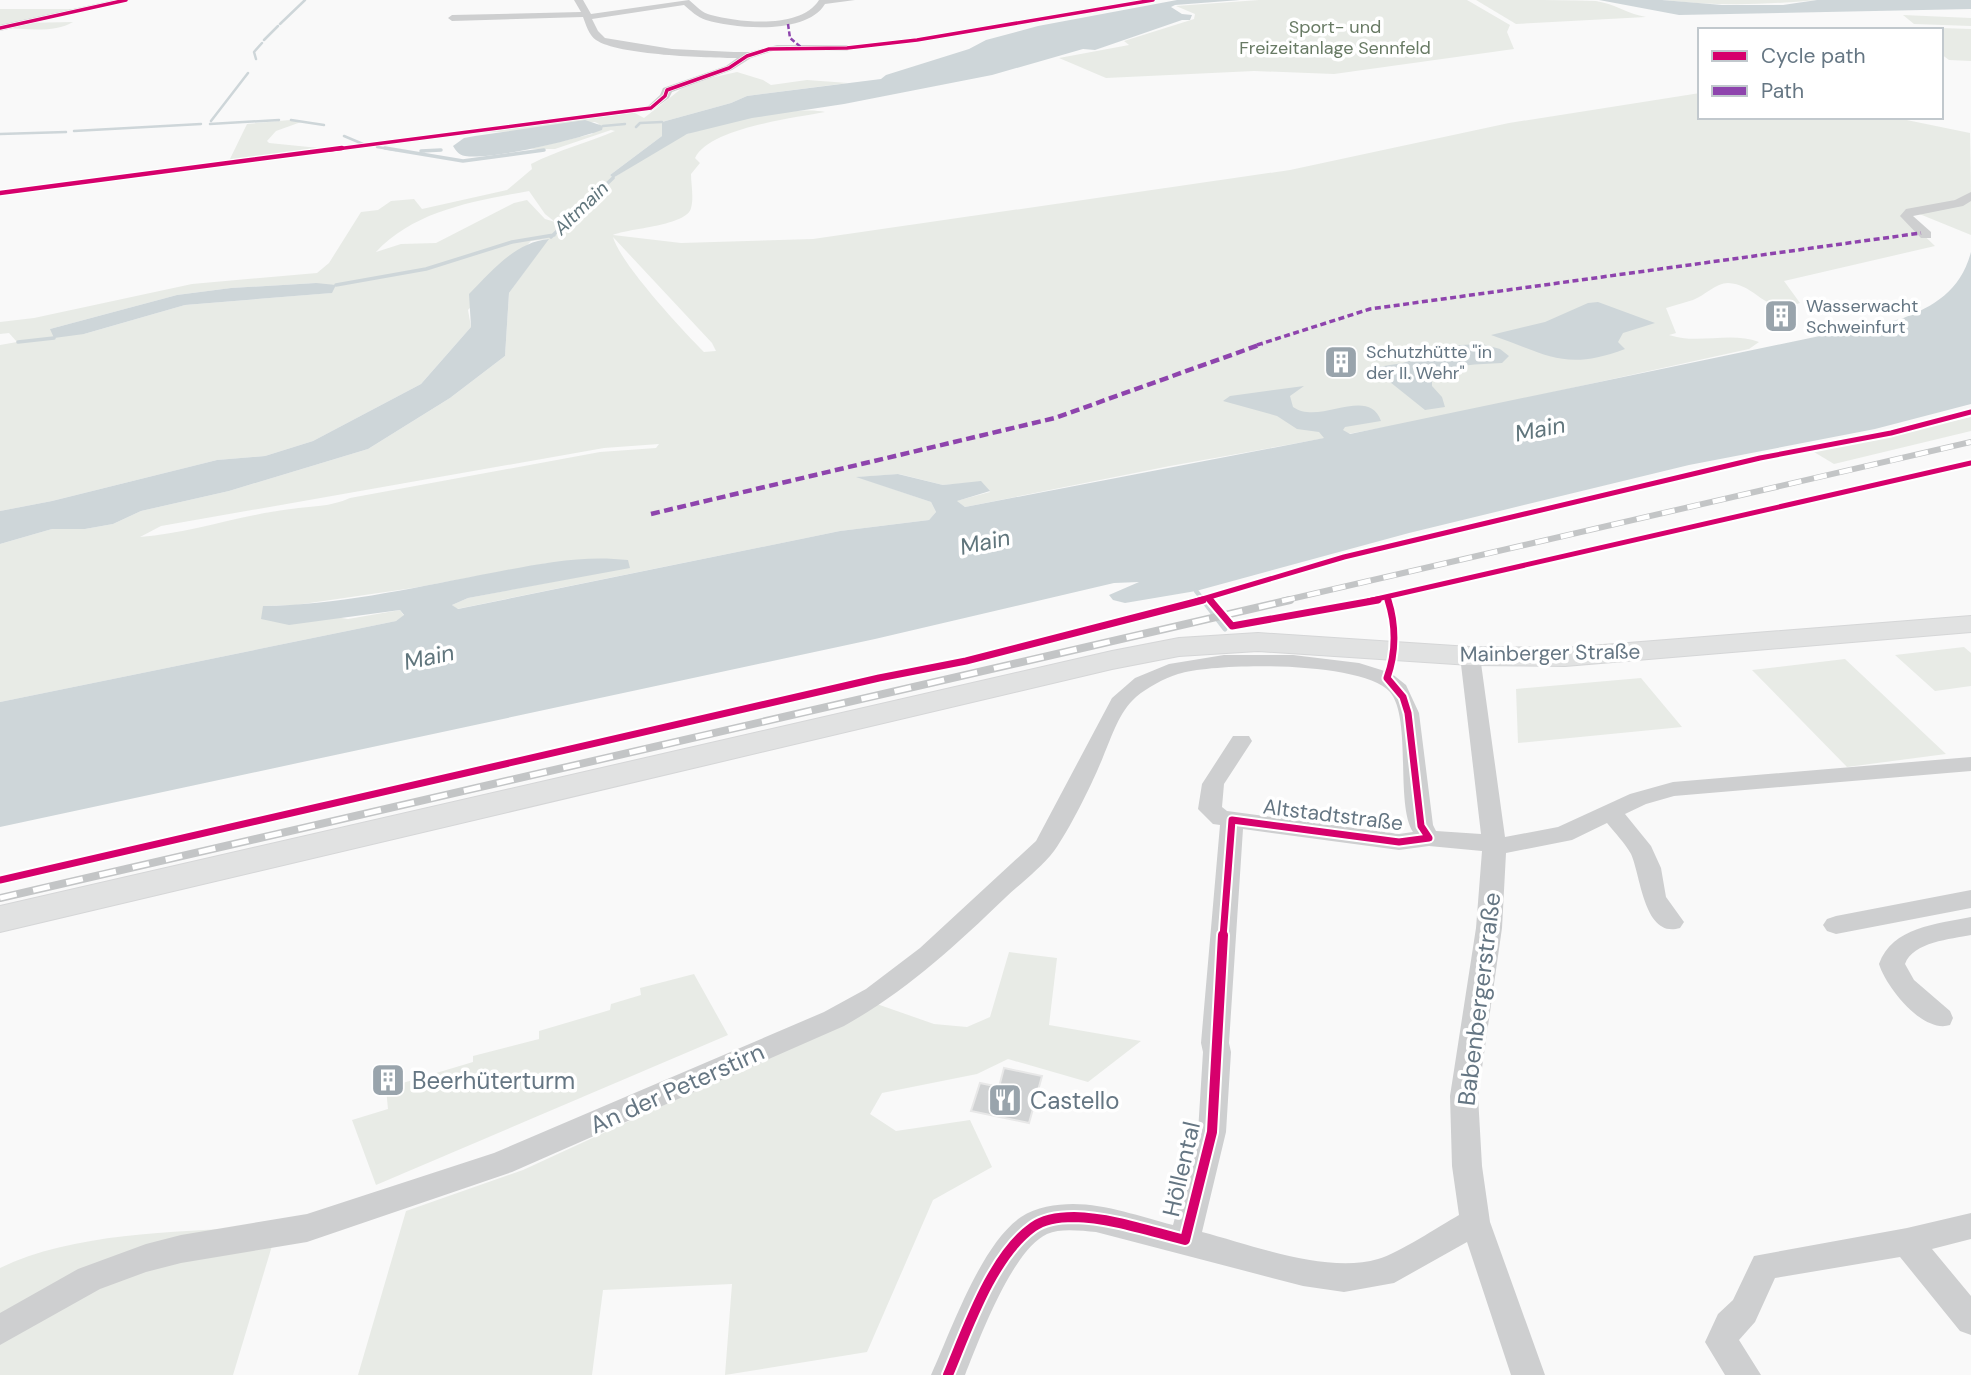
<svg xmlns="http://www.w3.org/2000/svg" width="1971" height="1375" viewBox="0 0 1971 1375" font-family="'DM Sans',sans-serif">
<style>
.green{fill:#e8ebe6;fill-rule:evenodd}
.water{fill:#ced6d9}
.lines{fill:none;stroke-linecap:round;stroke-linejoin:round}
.stream-far3{stroke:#ced6d9;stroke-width:2.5}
.stream-far2{stroke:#ced6d9;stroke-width:3.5}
.stream-far1{stroke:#ced6d9;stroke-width:4.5}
.stream{stroke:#ced6d9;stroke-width:5}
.building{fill:#d0d2d3;stroke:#e8e8e8;stroke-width:2}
.secondary-casing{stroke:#d5d6d7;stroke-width:2}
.street{fill:#cecfd0;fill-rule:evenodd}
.secondary{fill:#e1e2e2;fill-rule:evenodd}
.rail-far1-casing{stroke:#c3c5c6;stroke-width:6}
.rail-casing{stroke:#c3c5c6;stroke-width:8}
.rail-far1{stroke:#fff;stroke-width:4.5;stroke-dasharray:13;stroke-linecap:butt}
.rail{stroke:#fff;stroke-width:5;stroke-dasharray:17;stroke-linecap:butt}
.quiet-far2{stroke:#8e44ad;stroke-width:2.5;stroke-dasharray:5 2.5;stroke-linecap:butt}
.quiet-far1{stroke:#8e44ad;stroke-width:3.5;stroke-dasharray:6 3.5;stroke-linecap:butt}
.quiet{stroke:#8e44ad;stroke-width:4.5;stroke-dasharray:9 4.5;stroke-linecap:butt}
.cycleway-far4-casing{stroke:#fff;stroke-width:5}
.cycleway-far3-casing{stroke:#fff;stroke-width:7}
.cycleway-far2-casing{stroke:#fff;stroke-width:9}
.cycleway-far1-casing{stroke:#fff;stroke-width:11}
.cycleway-casing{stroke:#fff;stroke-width:14}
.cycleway-far4{stroke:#d6006c;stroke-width:3.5}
.cycleway-far3{stroke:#d6006c;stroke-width:4.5}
.cycleway-far2{stroke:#d6006c;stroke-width:5}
.cycleway-far1{stroke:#d6006c;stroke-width:7}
.cycleway{stroke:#d6006c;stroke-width:10}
.labels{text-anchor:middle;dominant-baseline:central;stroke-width:7;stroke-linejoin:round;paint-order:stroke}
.far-park-label{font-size:18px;fill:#687a64;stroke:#fff}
.far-poi-label{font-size:18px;fill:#657683;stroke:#fff;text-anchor:start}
.far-water-label{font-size:19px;font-style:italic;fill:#60757c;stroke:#fff}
.street-label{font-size:21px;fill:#657683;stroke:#fff}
.water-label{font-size:23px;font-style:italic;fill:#60757c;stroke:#fff}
.near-street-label{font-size:24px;fill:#657683;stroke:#fff}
.near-poi-label{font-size:24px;fill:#657683;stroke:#fff;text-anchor:start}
</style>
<rect width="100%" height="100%" fill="#f9f9f9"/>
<!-- green -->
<path class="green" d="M1259,0H1467L1510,25L1507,32L1514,49L1334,74L1254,71L1106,78L1059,58L1129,45L1124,41L1194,19L1195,14L1176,6Z
M1476,0C1515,0 1557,0 1596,1C1615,4 1628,14 1646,17L1516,24Z
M1663,0H1817C1765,5 1715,6 1663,0Z
M0,9H78L22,23L73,22C53,34 23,28 0,28Z
M1903,15L1971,18V26L1914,24Z
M1910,27L1971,29V61L1949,60L1941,54V30H1913Z
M737,72L763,80L771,85L807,80L848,83L747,96L731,103L662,122V136L610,175L613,178C636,164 661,144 687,134C714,123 799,105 825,112C794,118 709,128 695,158L700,163L691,174C691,184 694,198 691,208C687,226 629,228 613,235L681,243L813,239L1290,170L1509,123L1700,93V117H1892L1970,133L1971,196L1910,212L1913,225L1935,246L1784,281L1800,303C1763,316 1759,285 1728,283C1716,283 1704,296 1693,300C1684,303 1675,305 1666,308L1676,333L1669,335C1698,345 1730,331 1759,342L1749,349L1431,419L1170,466L965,507L956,501L990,492L981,482L943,485L899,474L858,477L931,502L936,512L929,520L840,531L457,609L452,605L468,598L630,567L548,563L413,588L296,605L263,606L348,619L400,610L404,616L396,621L0,702V544L52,529H85L113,524L141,511L229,491L368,449L450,398L505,356L509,293L548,239L531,241L468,310L471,327L421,384L313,441L265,456L217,460L52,501L0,511V345L17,342L9,333L0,334V322L34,318L192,284L317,273L329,263L361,212L378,210L391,201L414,199L422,209L507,190L532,169L531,164C558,150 587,143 615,131L611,130L555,149H530L592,134L599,124L595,122C557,124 518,134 480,132L633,112L644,118L681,89L710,78ZM529,191L545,214L555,222L545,219L527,200L514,203L436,243L401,244L376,252C415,210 475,201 529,191ZM613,237L712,343L716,351L704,352C682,330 620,263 613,237ZM316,283L331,293L185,305L84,334L50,329L177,295L231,288ZM659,444L656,448L600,452L350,498C330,507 312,506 291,509C240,515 191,533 140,537L161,526L604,448Z
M290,120L301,122L276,131L267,141L269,143L329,149L229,161L247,124Z
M1971,199V235L1917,213Z
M1971,417V431L1834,464L1814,452Z
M1964,647L1971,653V686L1935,691L1895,655Z
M1845,659L1946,754L1847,767L1752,670Z
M1641,678L1682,727L1518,743L1516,689Z
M1009,952L1057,958L1049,1025L1141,1041L1088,1082L1008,1059L977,1074L882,1093L870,1114L896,1131L970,1120L992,1167L933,1200L867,1352L725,1375L732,1284L603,1290L592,1375H358L406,1211L523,1170L786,1049L874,1003L934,1024L967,1027L990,1017Z
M694,974L728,1035L376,1185L352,1120L388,1109L386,1088L473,1062V1056L539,1039V1031L610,1010L611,1004L641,995L640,988Z
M278,1226L233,1375H0V1268C79,1230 191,1232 278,1226Z"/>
<!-- water -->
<path class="water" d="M1177,0H1240L1175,5L1171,7L1182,14L1192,15L1190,20H1182L1095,50L1083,49L992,75L844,104L752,118L687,134L613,178L610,175L662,136V122L731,103L747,96L881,79L886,75L969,49L986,40L1038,26Z
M1599,0H1662L1722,5H1783L1817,0H1971V9L1679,15Z
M585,120L603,126L602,130C574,140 493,160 465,156C459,155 456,151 453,146L464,138L475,136Z
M549,239L509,293L505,356L450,398L368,449L229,491L141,511L113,524L85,529H52L0,544V511L52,501L217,460L265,456L313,441L421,384L471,327L469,294C492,271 515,242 549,239Z
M1971,252V404L1875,429L1689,465L1409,533L1196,591L1125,603L1113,600L1109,595L1139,582L1114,583L875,639L0,827V702L396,621L404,615L400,610L289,625L261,619L263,606C335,605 409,589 480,575C529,566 578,554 628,560L630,568L468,598L452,605L458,609L840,531L929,520L936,512L931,502L856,477L898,474L943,485L981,481L990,491L957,501L965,507L1324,438L1319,432L1297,429L1277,416L1223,401L1230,396L1304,386L1290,396L1293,407C1320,426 1368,385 1381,421L1345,427L1343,430L1350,434L1901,319C1935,306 1961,290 1971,252Z
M316,283L336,285L332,293L185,305L84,334L54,338L50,329L177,295L231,288Z
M1598,302L1655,323L1623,333L1618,342L1625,349C1564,372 1547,354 1491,335L1545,322L1588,303Z
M1482,344L1500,349L1509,356L1502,363C1476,365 1455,363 1432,377V386L1442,397L1445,407L1425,410L1390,382L1367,378L1365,369L1403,363L1460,345Z"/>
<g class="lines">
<!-- stream-far3 -->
<path class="stream-far3" d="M280,24L305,0
M264,40L278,26
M256,59L254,52L262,43
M291,120L324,125
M211,121L248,73
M210,124L279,120
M603,126L625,124
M636,127L640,123L662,122
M74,131L201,124
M0,134L66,132
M344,136L363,144
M377,147L396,150"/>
<!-- stream-far2 -->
<path class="stream-far2" d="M385,148L463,161L544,150
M421,151L441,150
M551,237L613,178
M336,285L426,269L512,242L554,235
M18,342L54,338"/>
<!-- stream-far1 -->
<path class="stream-far1" d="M1196,591L1204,601"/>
<!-- stream -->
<path class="stream" d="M1203,600L1225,629"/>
</g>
<!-- building -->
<path class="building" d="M1004,1068L1042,1076L1029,1123L971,1111L980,1083L999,1087Z"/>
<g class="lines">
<!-- secondary casing -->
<g class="secondary-casing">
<path id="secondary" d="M1971,616V632L1565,666L1470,665L1258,651L1179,656L1112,669L0,932V906L1112,651L1179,638L1258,633L1470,647L1565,648Z"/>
</g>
<!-- street -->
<path class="street" d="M114,0H130L0,31V25Z
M574,0H583L591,14L689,0C696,6 702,13 711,15C741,23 801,29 819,0H855L825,4C807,35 736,29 706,20C697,17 691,11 684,5L592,19L598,31L605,38L672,49L734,52H750L777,45H847L852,48L847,51H773L751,58L732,70L672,92L669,98L651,111L646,108L660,95L663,88L726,66L737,58C709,58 617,55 596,40C589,35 586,25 583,17L452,21L448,18L452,15L581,12Z
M1971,192V201L1963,206L1913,216L1931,232V238H1921L1900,216L1906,209L1955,200Z
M1470,650L1477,652L1480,656L1505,837L1558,827L1630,794L1673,782L1971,757V771L1674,796L1646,804L1625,814L1651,846L1661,868L1666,897L1684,922L1680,928C1644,939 1641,876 1631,854C1625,843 1615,833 1607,823L1572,840L1506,853L1502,928L1478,1096L1482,1166L1490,1222L1545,1375H1511L1467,1242L1394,1283L1344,1292L1303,1286L1096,1232C1081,1231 1061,1228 1047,1234C1012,1250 979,1340 965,1375H931C951,1331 981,1244 1021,1217C1036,1207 1056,1204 1073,1204C1107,1204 1141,1217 1173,1225L1198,1132L1203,1052L1201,1043L1220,825L1213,824L1198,809L1202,784L1233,736H1249L1252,741L1224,784L1222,807L1227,811L1399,834L1413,832C1395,804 1412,718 1390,692C1362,661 1217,662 1178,674C1163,679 1148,687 1136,697C1119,712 1112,736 1103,757C1093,782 1070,829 1054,851C1041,868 1021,883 1005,898C953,948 906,991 844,1026L512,1172L307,1242L181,1263L146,1272L100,1289L0,1345V1313L78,1269L146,1244L181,1235L307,1214L494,1153L824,1012L866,989L920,948L1036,841L1112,698L1135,678L1169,664L1224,655H1293L1359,663L1391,673L1406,685L1419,713L1433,825L1436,831L1481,834L1460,656L1463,652ZM1243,829L1399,850L1429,846L1482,851L1476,928L1450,1096L1452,1166L1459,1215C1438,1227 1399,1253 1378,1259C1327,1274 1252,1245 1202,1232L1226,1132L1231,1052L1229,1043Z
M1971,890V908L1836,934L1827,931L1823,925L1827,919L1836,916Z
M1971,917V935C1951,939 1913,942 1905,964L1914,980L1950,1011L1953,1018L1950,1025C1923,1034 1886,987 1879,964C1892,927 1937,924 1971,917Z
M1971,1213V1239L1932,1249L1971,1296V1335L1960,1331L1900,1257L1775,1278L1755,1322L1739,1340L1761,1375H1725L1705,1342L1718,1314L1733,1300L1754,1256L1907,1228Z"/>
<!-- secondary -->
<use href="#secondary" class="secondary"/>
<!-- rail-far1 casing -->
<g class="rail-far1-casing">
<path id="rail-far1" d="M1282,601L1971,442"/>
</g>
<!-- rail casing -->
<g class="rail-casing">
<path id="rail" d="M0,898L1290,600"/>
</g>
<!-- rail-far1 -->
<use href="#rail-far1" class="rail-far1"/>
<!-- rail -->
<use href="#rail" class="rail"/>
<!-- quiet-far2 -->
<path class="quiet-far2" d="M788,24L790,38L802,48"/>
<!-- quiet-far1 -->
<path class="quiet-far1" d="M1257,345L1370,309L1921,233"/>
<!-- quiet -->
<path class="quiet" d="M651,514L1055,418L1262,344"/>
<!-- cycleway-far4 casing -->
<g class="cycleway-far4-casing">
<path id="cycleway-far4" d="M0,28L126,0
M329,150L651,108L665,96L667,90L729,68L747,56L769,49L847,48L917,40L1153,0"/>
</g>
<!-- cycleway-far3 casing -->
<g class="cycleway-far3-casing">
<path id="cycleway-far3" d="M0,193L342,148"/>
</g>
<!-- cycleway-far2 casing -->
<g class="cycleway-far2-casing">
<path id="cycleway-far2" d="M1209,598L1212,601
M1387,598L1388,601
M1196,601L1344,557L1760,458L1891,433L1971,412
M1368,601L1971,463"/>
</g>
<!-- cycleway-far1 casing -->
<g class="cycleway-far1-casing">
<path id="cycleway-far1" d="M1210,600L1232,626L1378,600
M0,880L879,678L966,661L1203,600
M1223,937L1232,820L1399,842L1429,838L1421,826L1408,713L1403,697L1387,678C1396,653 1396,625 1388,600"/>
</g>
<!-- cycleway casing -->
<g class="cycleway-casing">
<path id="cycleway" d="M948,1375C967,1330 992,1256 1033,1227C1044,1219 1061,1217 1074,1217C1112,1218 1149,1231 1185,1240L1212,1132L1223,935"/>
</g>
<!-- cycleway-far4 -->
<use href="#cycleway-far4" class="cycleway-far4"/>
<!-- cycleway-far3 -->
<use href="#cycleway-far3" class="cycleway-far3"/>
<!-- cycleway-far2 -->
<use href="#cycleway-far2" class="cycleway-far2"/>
<!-- cycleway-far1 -->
<use href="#cycleway-far1" class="cycleway-far1"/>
<!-- cycleway -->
<use href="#cycleway" class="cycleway"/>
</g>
<!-- icons -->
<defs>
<g id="building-square" transform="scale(1.75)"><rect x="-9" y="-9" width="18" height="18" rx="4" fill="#99a4ac" stroke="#fff"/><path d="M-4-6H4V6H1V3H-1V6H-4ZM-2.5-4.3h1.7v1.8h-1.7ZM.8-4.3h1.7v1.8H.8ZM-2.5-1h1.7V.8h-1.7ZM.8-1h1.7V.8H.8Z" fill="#fff"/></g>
<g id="restaurant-square" transform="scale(1.75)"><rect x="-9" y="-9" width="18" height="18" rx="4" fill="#99a4ac" stroke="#fff"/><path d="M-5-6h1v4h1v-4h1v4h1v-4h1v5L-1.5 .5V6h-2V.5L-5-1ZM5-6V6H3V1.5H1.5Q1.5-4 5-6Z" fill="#fff"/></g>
</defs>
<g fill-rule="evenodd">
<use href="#building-square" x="1781" y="316"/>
<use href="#building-square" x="1341" y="362"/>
<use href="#building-square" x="388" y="1080"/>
<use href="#restaurant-square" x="1005" y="1100"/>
</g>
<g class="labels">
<!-- far-park labels -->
<g class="far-park-label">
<text x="1335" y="27">Sport- und<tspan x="1335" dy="21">Freizeitanlage Sennfeld</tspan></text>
</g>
<!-- far-poi labels -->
<g class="far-poi-label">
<text x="1806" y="306">Wasserwacht<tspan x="1806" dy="21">Schweinfurt</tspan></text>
<text x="1366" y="352">Schutzhütte "in<tspan x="1366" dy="21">der II. Wehr"</tspan></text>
</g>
<!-- far-water labels -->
<g class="far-water-label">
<text transform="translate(581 208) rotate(-44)">Altmain</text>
</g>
<!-- street labels -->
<g class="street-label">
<text transform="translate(1550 653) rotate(-1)">Mainberger Straße</text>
<text transform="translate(1333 815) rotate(7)">Altstadtstraße</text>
</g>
<!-- water labels -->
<g class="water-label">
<text transform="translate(1540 429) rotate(-11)">Main</text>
<text transform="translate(985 542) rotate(-12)">Main</text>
<text transform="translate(429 657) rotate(-12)">Main</text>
</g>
<!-- near-street labels -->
<g class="near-street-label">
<text transform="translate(1479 999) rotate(-83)">Babenbergerstraße</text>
<text transform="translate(677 1088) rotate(-24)">An der Peterstirn</text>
<text transform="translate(1181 1169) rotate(-77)">Höllental</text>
</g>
<!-- near-poi labels -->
<g class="near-poi-label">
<text x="412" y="1080">Beerhüterturm</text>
<text x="1030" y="1100">Castello</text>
</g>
</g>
<!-- legend -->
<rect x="1698" y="28" width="245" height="91" fill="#ffffff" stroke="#c1c8cd" stroke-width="2"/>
<rect x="1712" y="51" width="35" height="10" fill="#d6006c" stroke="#c1c8cd" stroke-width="2"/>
<text x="1761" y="63" font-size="21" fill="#657683">Cycle path</text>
<rect x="1712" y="86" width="35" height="10" fill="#8e44ad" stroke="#c1c8cd" stroke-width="2"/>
<text x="1761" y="98" font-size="21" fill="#657683">Path</text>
</svg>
